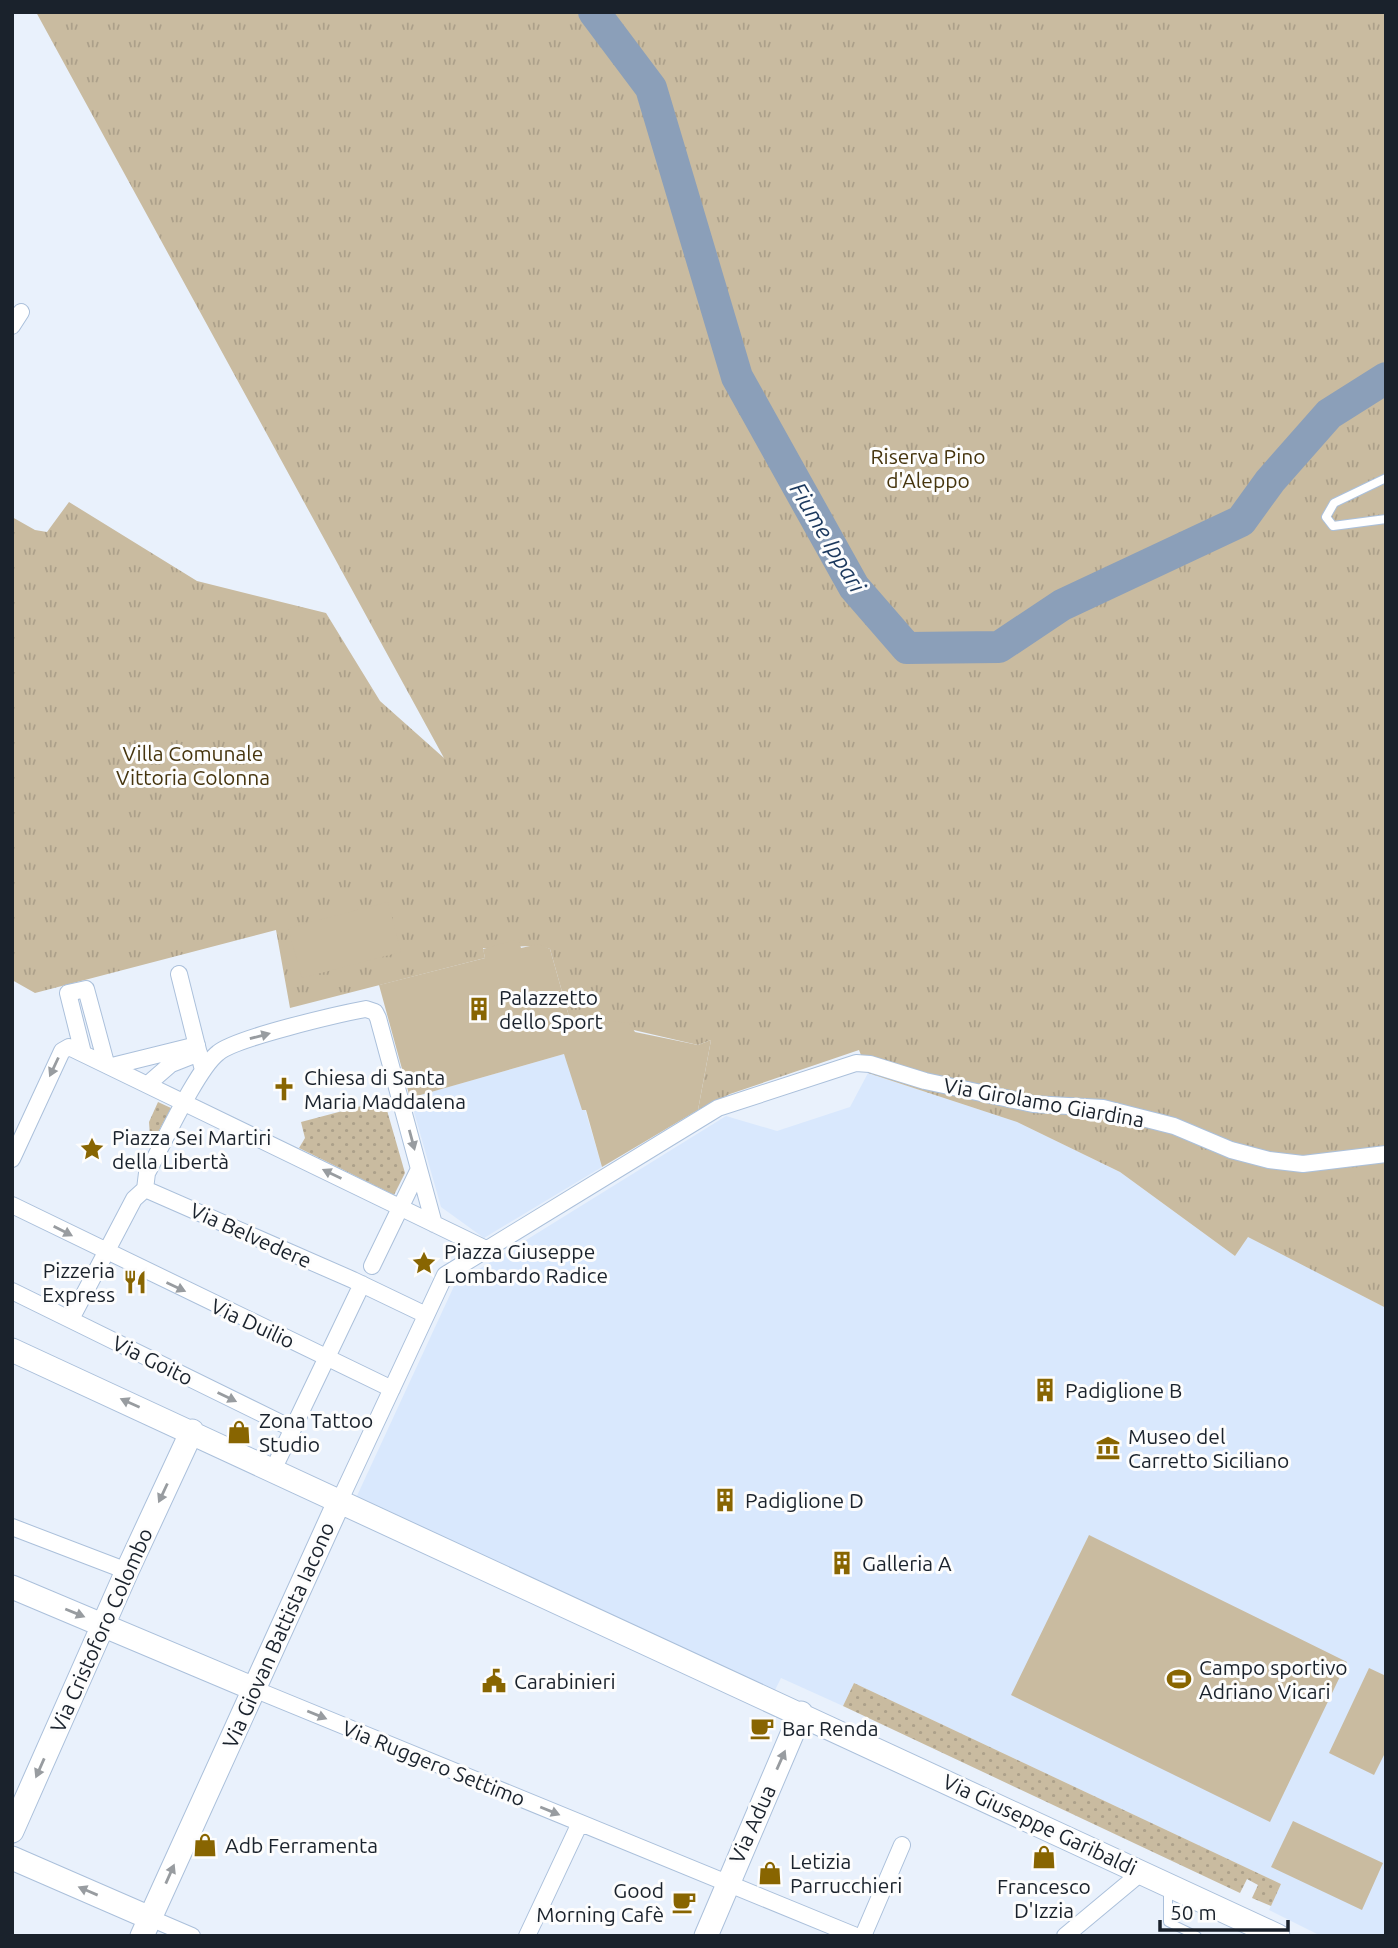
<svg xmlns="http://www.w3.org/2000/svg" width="1398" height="1948" viewBox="0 0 1398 1948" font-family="Ubuntu,sans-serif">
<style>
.built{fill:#d9e8fd}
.grass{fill:url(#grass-dots)}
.park{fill:url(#park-tufts)}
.pitch{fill:#c9bba0}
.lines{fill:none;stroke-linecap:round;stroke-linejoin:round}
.river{stroke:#8b9fb9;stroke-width:32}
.lane-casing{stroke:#abc0db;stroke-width:10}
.street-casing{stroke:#abc0db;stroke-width:18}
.secondary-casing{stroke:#abc0db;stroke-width:25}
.lane{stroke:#fff;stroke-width:8}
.street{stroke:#fff;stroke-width:16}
.secondary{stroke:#fff;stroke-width:23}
.oneway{fill:#989ca0}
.labels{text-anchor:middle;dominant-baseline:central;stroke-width:6;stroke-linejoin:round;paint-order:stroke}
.park-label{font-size:21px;fill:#46350e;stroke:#fdfdfd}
.poi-label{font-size:21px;fill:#1a222c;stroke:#fdfdfd;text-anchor:start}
.street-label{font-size:21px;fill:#1a222c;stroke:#fdfdfd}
.water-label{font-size:23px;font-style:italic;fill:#1b385d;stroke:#fdfdfd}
</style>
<defs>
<pattern id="grass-dots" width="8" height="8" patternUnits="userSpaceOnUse" patternTransform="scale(1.75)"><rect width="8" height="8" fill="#c9bba0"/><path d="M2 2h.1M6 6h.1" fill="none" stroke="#aca08a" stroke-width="1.8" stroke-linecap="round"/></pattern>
<pattern id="park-tufts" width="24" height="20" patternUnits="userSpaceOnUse" patternTransform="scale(1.75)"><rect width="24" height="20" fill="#c9bba0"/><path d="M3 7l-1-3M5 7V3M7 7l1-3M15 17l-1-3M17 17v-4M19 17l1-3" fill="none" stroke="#aca08a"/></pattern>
</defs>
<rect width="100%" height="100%" fill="#e9f1fc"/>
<!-- built -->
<path class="built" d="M564,1054L585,1109L602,1167L484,1238L441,1207L410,1098Z
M868,1073L1017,1122L1120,1172L1235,1256L1248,1236L1386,1308V1936H1321L1269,1910L1281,1884L854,1683L843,1706L781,1678L775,1690L356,1498L455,1284L726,1116L777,1131L850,1107Z"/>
<!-- grass -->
<path class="grass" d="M384,1100L405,1173L394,1195L299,1148L305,1138L301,1122Z
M158,1102L171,1108L155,1138L150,1136L149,1122Z
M854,1683L1281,1884L1271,1906L1252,1898L1258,1885L1247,1879L1240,1893L843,1706Z"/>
<!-- park -->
<path class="park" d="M36,12H1386V1308L1248,1237L1235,1256L1120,1172L1017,1122L868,1073L859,1050L730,1094L698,1110L711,1040L698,1045L582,1018L570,1020L550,949C536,943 501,949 483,948L485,958L290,1008L276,930L35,993L12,980V517L35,530L47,532L69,502L197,581L326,613L380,701L444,758Z"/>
<!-- pitch -->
<path class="pitch" d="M388,902L401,952L302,978L288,928Z
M518,939L521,948L539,944L550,949L570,1020L582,1018L629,1023L635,1032L698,1045L711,1040L698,1110L602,1167L586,1110H582L564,1054L410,1098L379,985L485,958L483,949Z
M1089,1535L1347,1662L1270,1822L1011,1695Z
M1369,1668L1386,1676V1751L1374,1775L1329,1753Z
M1293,1821L1383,1863L1362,1910L1271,1867Z"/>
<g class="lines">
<!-- river -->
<path class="river" d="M594,12L651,88L737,377L854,587L907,648L999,647L1062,605L1241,521L1270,481L1329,414L1386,378"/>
<!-- lane casing -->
<g class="lane-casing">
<path id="lane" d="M1386,478L1334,503L1326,517L1333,526L1386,519
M1168,1889V1922L1197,1936"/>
</g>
<!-- street casing -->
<g class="street-casing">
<path id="street" d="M12,326L21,312
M179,974L203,1070
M83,1053L68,993L86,989L106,1063
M112,1066L197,1045
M148,1084L171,1064L199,1053
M12,1159L62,1051L69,1047L486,1249
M419,1169L434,1224
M145,1189L353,1280L426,1315
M12,1205L392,1389
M12,1291L293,1429
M71,1319L134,1199L145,1189L147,1173C162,1146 197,1069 218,1053C235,1038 339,1014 366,1009L375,1012L378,1018L419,1169L372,1266
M273,1470L362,1284
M339,1502L445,1275L718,1108L856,1063L870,1064L925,1081L1033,1104L1103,1108L1174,1126L1231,1150L1269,1160L1303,1164L1386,1154
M12,1527L127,1571
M254,1689L856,1936
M150,1918L192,1936
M527,1936L580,1823
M863,1936L902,1845
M1065,1936L1143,1871"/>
</g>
<!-- secondary casing -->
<g class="secondary-casing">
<path id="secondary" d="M12,1350L1278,1936
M12,1587L254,1689
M12,1831L127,1571L192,1431
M12,1858L150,1918
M142,1936L339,1502
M706,1936L801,1713"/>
</g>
<!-- lane -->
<use href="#lane" class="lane"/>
<!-- street -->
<use href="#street" class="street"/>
<!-- secondary -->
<use href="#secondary" class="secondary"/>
</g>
<!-- one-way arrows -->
<defs><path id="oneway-solid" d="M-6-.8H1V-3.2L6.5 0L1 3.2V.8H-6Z" transform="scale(1.75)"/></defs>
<g class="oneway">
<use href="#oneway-solid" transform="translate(260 1036) rotate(-15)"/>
<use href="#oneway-solid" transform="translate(54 1067) rotate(115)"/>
<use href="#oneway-solid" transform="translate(412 1140) rotate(75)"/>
<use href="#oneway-solid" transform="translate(332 1174) rotate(-154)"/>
<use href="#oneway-solid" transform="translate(63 1231) rotate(27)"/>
<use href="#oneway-solid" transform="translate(176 1287) rotate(25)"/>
<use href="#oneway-solid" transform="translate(227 1397) rotate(26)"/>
<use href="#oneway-solid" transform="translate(130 1403) rotate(-156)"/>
<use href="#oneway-solid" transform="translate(163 1493) rotate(115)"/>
<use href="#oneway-solid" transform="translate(75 1613) rotate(22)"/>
<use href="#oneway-solid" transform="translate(317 1715) rotate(22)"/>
<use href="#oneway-solid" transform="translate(781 1760) rotate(-66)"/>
<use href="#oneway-solid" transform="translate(40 1768) rotate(114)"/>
<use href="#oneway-solid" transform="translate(550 1811) rotate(22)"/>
<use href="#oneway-solid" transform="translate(170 1874) rotate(-66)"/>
<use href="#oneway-solid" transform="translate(88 1891) rotate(-157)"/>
</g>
<!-- icons -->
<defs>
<g id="building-bare" transform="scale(1.89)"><path d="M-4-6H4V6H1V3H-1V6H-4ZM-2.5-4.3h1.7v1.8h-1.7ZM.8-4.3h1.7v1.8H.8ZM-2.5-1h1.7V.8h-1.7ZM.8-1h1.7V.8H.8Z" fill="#886501" stroke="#fdfdfd" stroke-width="2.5" paint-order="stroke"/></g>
<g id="church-bare" transform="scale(1.89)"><path d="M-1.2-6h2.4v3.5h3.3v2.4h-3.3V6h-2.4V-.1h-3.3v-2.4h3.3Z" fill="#886501" stroke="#fdfdfd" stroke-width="2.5" paint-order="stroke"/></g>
<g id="sight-bare" transform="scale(1.89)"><path d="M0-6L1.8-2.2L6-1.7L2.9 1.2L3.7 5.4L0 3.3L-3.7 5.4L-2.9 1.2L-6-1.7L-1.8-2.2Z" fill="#886501" stroke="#fdfdfd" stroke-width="2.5" paint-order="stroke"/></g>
<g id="restaurant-bare" transform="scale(1.89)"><path d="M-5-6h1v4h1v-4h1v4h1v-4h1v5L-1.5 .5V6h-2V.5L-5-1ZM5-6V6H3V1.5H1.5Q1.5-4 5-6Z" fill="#886501" stroke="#fdfdfd" stroke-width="2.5" paint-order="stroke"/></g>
<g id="shop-bare" transform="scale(1.89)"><path d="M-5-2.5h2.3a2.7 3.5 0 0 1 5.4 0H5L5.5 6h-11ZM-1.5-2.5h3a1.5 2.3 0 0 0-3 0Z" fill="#886501" stroke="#fdfdfd" stroke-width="2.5" paint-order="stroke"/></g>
<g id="museum-bare" transform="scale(1.89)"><path d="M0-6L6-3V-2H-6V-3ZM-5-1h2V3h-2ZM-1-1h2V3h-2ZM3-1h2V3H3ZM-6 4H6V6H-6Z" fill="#886501" stroke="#fdfdfd" stroke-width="2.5" paint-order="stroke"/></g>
<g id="stadium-bare" transform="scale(1.89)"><path d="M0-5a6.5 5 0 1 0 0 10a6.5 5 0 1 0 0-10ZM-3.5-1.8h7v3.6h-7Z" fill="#886501" stroke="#fdfdfd" stroke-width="2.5" paint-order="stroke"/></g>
<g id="civic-bare" transform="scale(1.89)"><path d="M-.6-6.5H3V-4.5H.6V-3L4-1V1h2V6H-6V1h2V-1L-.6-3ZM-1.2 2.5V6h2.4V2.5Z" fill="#886501" stroke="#fdfdfd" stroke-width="2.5" paint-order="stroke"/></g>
<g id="cafe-bare" transform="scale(1.89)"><path d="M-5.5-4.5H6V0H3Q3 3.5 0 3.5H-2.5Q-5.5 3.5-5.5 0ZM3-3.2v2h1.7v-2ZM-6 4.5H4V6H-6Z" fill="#886501" stroke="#fdfdfd" stroke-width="2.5" paint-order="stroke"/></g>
</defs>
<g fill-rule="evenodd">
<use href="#building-bare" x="479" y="1009"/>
<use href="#church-bare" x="284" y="1089"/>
<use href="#sight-bare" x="92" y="1149"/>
<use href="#sight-bare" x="424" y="1263"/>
<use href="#restaurant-bare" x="135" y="1282"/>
<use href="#building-bare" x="1045" y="1390"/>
<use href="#shop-bare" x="239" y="1432"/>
<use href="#museum-bare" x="1108" y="1448"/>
<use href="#building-bare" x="725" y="1500"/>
<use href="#building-bare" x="842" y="1563"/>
<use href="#stadium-bare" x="1179" y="1679"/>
<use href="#civic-bare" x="494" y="1681"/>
<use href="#cafe-bare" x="762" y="1728"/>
<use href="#shop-bare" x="205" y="1845"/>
<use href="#shop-bare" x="1044" y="1857"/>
<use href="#shop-bare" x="770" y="1873"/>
<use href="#cafe-bare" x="684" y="1902"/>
</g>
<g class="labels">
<!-- park labels -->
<g class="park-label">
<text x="928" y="456">Riserva Pino<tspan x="928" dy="24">d'Aleppo</tspan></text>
<text x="193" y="753">Villa Comunale<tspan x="193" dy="24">Vittoria Colonna</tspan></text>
</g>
<!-- poi labels -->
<g class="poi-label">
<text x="499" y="997">Palazzetto<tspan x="499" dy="24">dello Sport</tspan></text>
<text x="304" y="1077">Chiesa di Santa<tspan x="304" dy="24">Maria Maddalena</tspan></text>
<text x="112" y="1137">Piazza Sei Martiri<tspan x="112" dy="24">della Libertà</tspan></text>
<text x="444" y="1251">Piazza Giuseppe<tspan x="444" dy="24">Lombardo Radice</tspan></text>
<text x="115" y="1270" text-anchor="end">Pizzeria<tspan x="115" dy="24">Express</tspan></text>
<text x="1065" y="1390">Padiglione B</text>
<text x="259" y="1420">Zona Tattoo<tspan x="259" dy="24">Studio</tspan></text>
<text x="1128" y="1436">Museo del<tspan x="1128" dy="24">Carretto Siciliano</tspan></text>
<text x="745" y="1500">Padiglione D</text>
<text x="862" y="1563">Galleria A</text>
<text x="1199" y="1667">Campo sportivo<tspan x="1199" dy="24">Adriano Vicari</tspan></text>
<text x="514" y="1681">Carabinieri</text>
<text x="782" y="1728">Bar Renda</text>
<text x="225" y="1845">Adb Ferramenta</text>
<text x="790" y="1861">Letizia<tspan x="790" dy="24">Parrucchieri</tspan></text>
<text x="1044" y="1886" text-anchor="middle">Francesco<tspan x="1044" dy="24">D'Izzia</tspan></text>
<text x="664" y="1890" text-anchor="end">Good<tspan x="664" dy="24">Morning Cafè</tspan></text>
</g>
<!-- street labels -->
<g class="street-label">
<text transform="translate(1044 1102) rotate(10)">Via Girolamo Giardina</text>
<text transform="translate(251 1235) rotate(24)">Via Belvedere</text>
<text transform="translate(253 1323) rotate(25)">Via Duilio</text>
<text transform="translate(153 1360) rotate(26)">Via Goito</text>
<text transform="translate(101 1630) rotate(-66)">Via Cristoforo Colombo</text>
<text transform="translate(278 1635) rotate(-66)">Via Giovan Battista Iacono</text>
<text transform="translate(434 1763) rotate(22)">Via Ruggero Settimo</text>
<text transform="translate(752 1824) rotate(-66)">Via Adua</text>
<text transform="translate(1040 1824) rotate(25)">Via Giuseppe Garibaldi</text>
</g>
<!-- water labels -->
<g class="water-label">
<text transform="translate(828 537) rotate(59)">Fiume Ippari</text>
</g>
</g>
<!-- border -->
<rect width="1398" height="1948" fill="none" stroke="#1a222c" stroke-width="28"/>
<!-- scale -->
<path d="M1160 1920v10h128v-10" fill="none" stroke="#1a222c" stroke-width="3.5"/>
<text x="1170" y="1920" font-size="21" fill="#1a222c" stroke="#fdfdfd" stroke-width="5" paint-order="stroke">50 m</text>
</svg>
